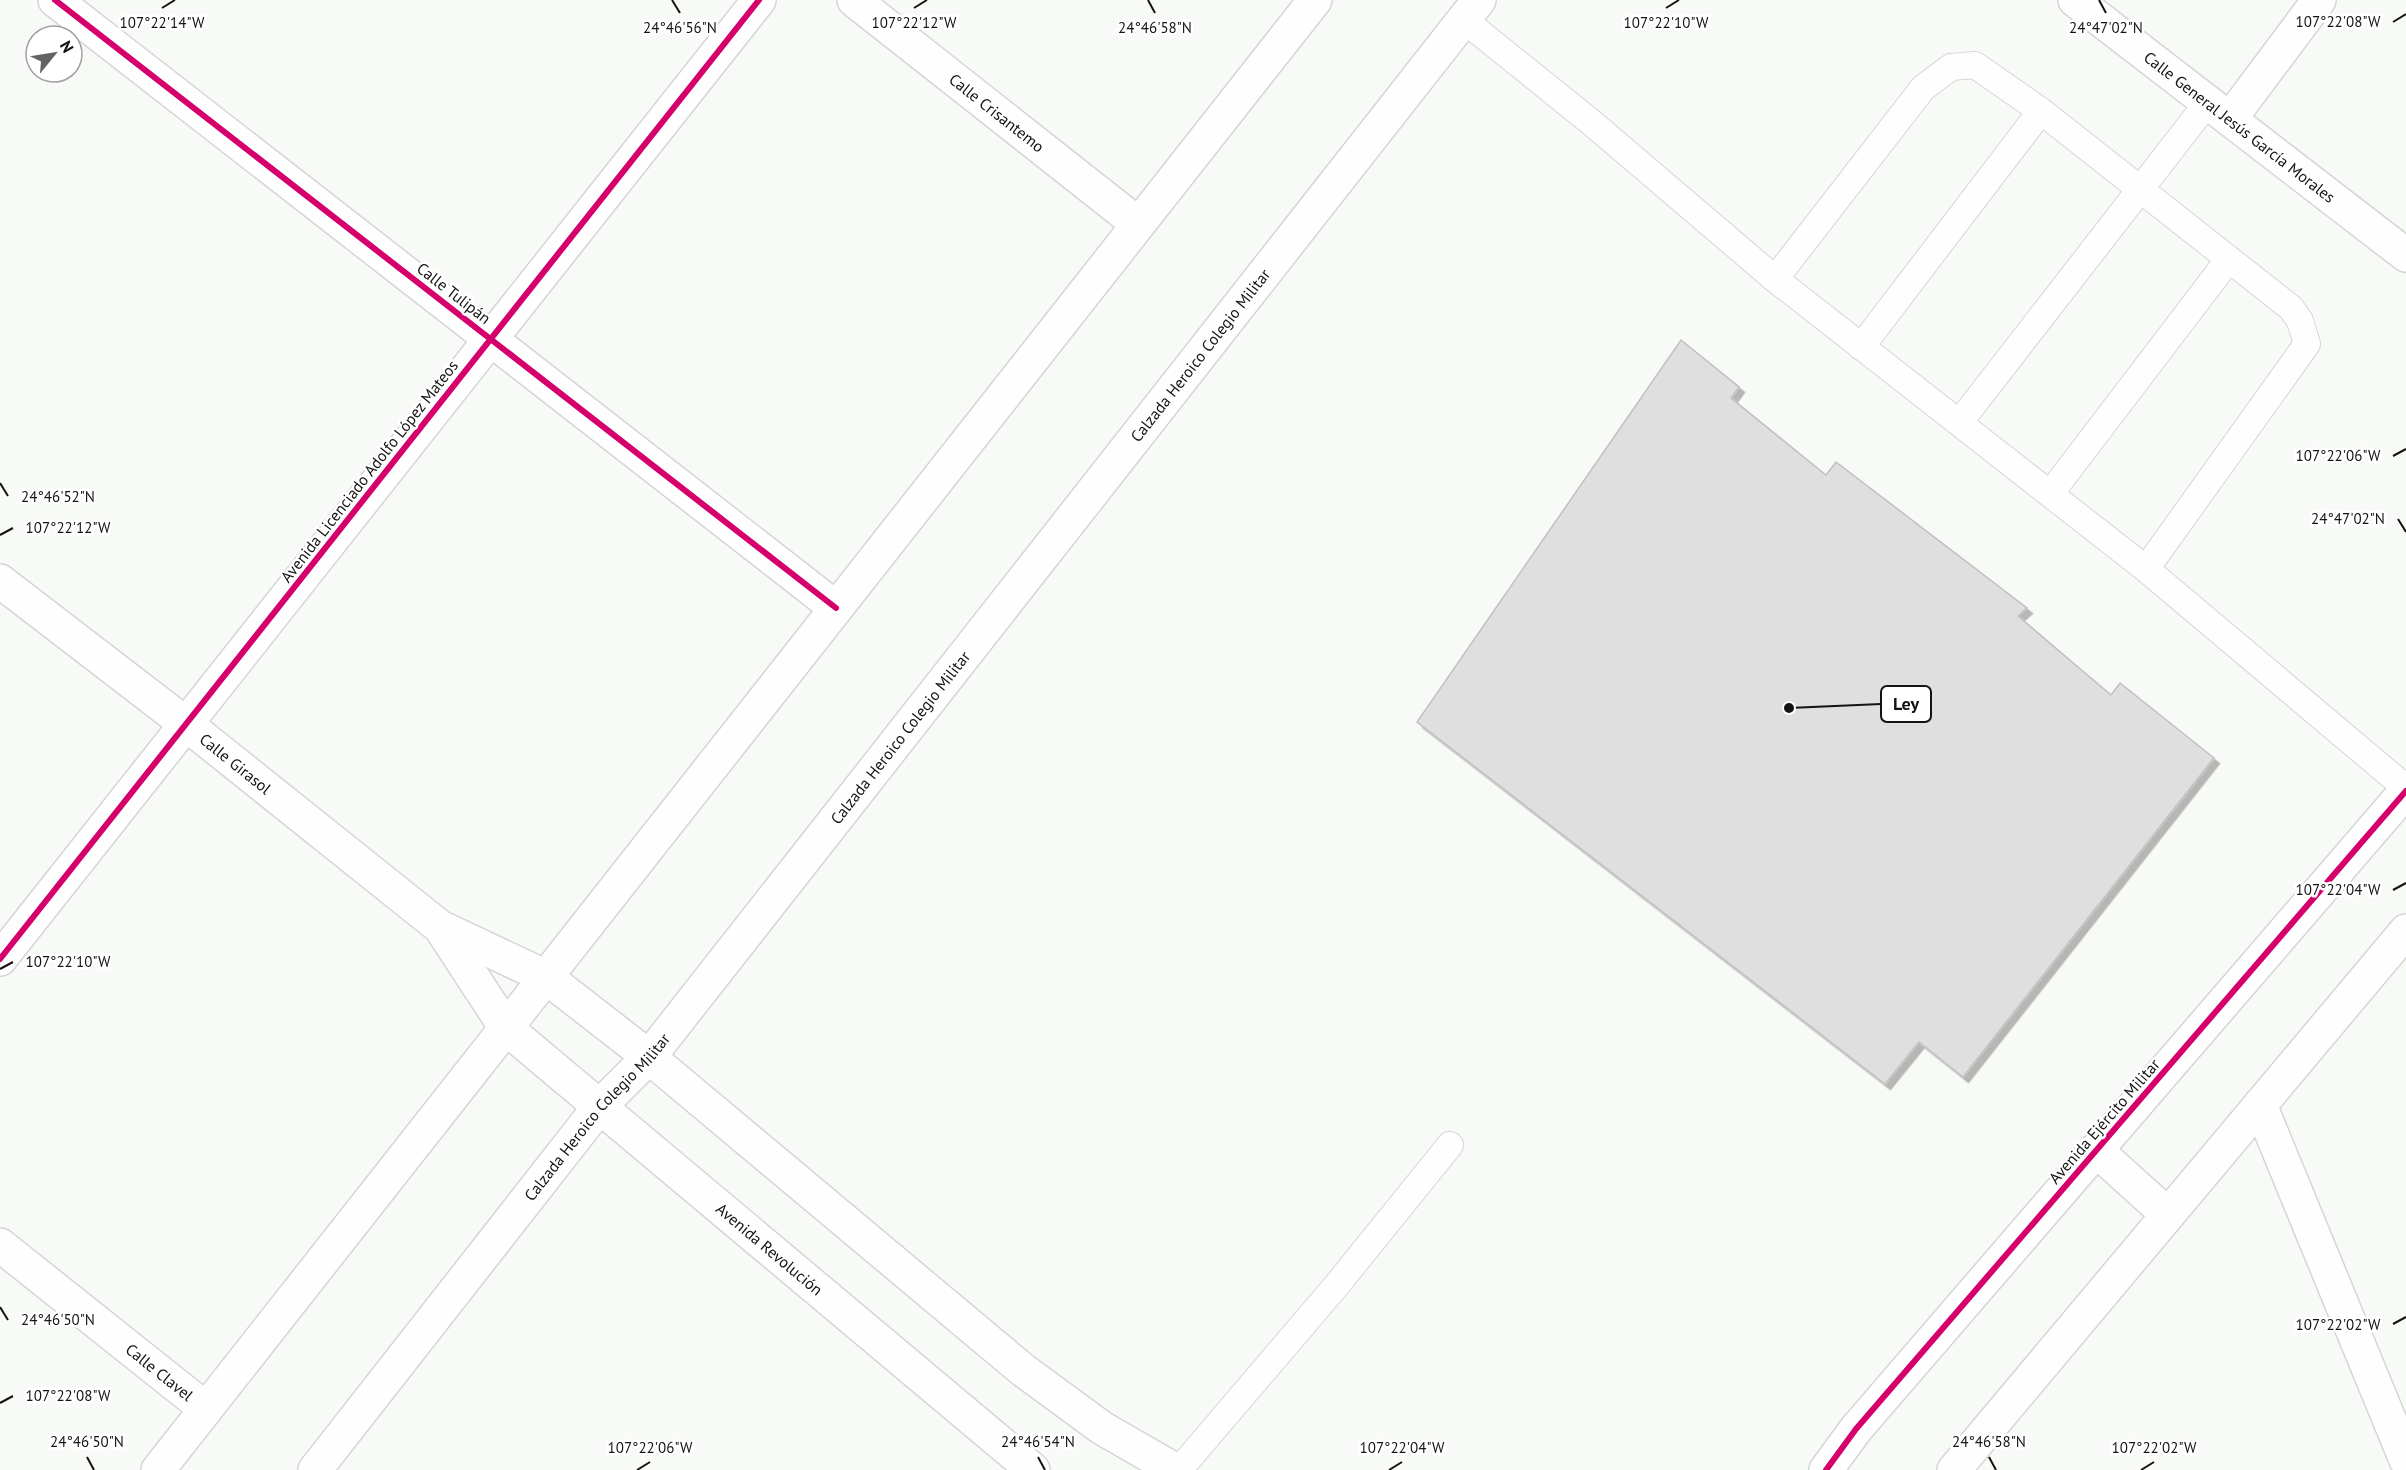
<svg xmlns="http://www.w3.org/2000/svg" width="2406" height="1470" viewBox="0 0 2406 1470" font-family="'PT Sans',sans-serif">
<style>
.building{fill:#dedfde;stroke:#bfc1be;stroke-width:1.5;filter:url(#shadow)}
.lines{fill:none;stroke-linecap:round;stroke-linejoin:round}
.lane-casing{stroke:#d4d6d4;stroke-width:28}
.street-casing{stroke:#d4d6d4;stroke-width:36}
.primary-casing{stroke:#d4d6d4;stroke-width:36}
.lane{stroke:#fefefe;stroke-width:26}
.street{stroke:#fefefe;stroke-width:33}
.primary{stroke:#fefefe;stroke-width:33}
.cycleway-casing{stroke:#fff;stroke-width:10}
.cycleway{stroke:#d6006c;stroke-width:6}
.ticks{fill:none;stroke:#131412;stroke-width:2}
.labels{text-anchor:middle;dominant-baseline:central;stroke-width:5;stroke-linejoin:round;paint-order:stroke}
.street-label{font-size:16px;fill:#131412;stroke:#fff}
.ticks-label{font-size:15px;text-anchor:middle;fill:#131412;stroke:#fff;stroke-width:5;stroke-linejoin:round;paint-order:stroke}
.leader{fill:none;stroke:#131412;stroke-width:2}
.callout-dot{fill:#131412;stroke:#fff;stroke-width:2}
.callout{fill:#fff;stroke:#131412;stroke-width:2}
.callout-label{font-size:18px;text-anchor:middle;font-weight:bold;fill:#131412}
</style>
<defs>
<filter id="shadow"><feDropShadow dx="5.5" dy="5.5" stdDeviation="0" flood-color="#0004"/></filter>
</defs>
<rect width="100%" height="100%" fill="#f8faf7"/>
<!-- building -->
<path class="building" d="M1681,340L1739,387L1731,398L1826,475L1836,462L2027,608L2018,616L2111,695L2120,683L2214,758L1963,1077L1919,1042L1885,1084L1417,722Z"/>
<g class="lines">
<!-- lane casing -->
<g class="lane-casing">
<path id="lane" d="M1464,20L1592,123L1775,279L2146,569L2406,788
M1775,279L1923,88L1951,67L1975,65L2041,111L2291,308L2300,321L2307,344L2146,569
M1861,347L2041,111
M1959,423L2208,102
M2050,494L2229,259
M1179,1470L1336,1286L1450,1145"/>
</g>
<!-- street casing -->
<g class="street-casing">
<g id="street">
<path d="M55,0L836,608"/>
<path id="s1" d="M854,0L1138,224"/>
<path id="s2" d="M2075,0L2406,255"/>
<path d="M2230,119L2319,0"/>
<path id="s3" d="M0,581L186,724L440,927L546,977"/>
<path d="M440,927L506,1028"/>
<path d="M0,959L759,0"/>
<path d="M2260,1105L2406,1460"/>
<path d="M2096,1150L2168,1215"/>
<path id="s4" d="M0,1245L206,1409"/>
<path d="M1826,1470L1856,1429L2406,791"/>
<path d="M1954,1470L2406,931"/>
</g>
</g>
<!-- primary casing -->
<g class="primary-casing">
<g id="primary">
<path d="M546,977L649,1057L1023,1370L1102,1428L1175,1470"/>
<path id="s5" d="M506,1028L1033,1470"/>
<path d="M158,1470L1315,0"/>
<path id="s6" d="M315,1470L600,1106L649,1057L1479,0"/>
</g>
</g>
<!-- lane -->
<use href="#lane" class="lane"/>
<!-- street -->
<use href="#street" class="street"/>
<!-- primary -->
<use href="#primary" class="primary"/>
<!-- cycleway casing -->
<g class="cycleway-casing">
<path id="cycleway" d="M55,0L836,608
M0,959L759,0
M1826,1470L1856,1429L2406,791"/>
</g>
<!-- cycleway -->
<use href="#cycleway" class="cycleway"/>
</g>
<!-- ticks -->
<path class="ticks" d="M672,0L680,13M1148,0L1155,13M2099,0L2106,13M162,8L175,0M914,8L927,0M1666,8L1679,0M2393,22L2406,14M2393,456L2406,449M0,483L8,496M2398,519L2406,532M0,535L13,528M2393,890L2406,883M0,969L13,962M0,1307L8,1320M2393,1324L2406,1317M0,1403L13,1396M87,1457L94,1470M1038,1457L1045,1470M1989,1457L1996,1470M637,1470L650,1462M1389,1470L1402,1462M2141,1470L2154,1462"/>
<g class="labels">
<!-- street labels -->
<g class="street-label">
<text stroke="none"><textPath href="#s1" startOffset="182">Calle Crisantemo</textPath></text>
<text stroke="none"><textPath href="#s2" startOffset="208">Calle General Jesús García Morales</textPath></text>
<text transform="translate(454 293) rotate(38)">Calle Tulipán</text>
<text stroke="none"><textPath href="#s6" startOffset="1424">Calzada Heroico Colegio Militar</textPath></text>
<text transform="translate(369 471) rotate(-52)">Avenida Licenciado Adolfo López Mateos</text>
<text stroke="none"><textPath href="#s6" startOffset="938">Calzada Heroico Colegio Militar</textPath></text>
<text stroke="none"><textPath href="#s3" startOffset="298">Calle Girasol</textPath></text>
<text stroke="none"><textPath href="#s6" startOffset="452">Calzada Heroico Colegio Militar</textPath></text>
<text transform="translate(2104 1121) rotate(-49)">Avenida Ejército Militar</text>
<text stroke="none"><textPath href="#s5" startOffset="344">Avenida Revolución</textPath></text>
<text stroke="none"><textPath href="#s4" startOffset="204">Calle Clavel</textPath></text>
</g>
</g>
<g class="ticks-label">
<text x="2338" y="27">107°22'08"W</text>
<text x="162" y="28">107°22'14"W</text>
<text x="914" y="28">107°22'12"W</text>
<text x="1666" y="28">107°22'10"W</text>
<text x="680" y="33">24°46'56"N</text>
<text x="1155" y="33">24°46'58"N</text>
<text x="2106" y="33">24°47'02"N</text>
<text x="2338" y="461">107°22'06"W</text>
<text x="58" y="502">24°46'52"N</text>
<text x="2348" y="524">24°47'02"N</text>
<text x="68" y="533">107°22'12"W</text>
<text x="2338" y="895">107°22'04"W</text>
<text x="68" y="967">107°22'10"W</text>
<text x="58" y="1325">24°46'50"N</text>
<text x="2338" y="1330">107°22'02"W</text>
<text x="68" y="1401">107°22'08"W</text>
<text x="87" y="1447">24°46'50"N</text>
<text x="1038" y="1447">24°46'54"N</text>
<text x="1989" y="1447">24°46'58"N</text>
<text x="650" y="1453">107°22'06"W</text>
<text x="1402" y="1453">107°22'04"W</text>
<text x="2154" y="1453">107°22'02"W</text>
</g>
<!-- callouts -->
<path class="leader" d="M1789 708L1881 704"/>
<circle class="callout-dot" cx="1789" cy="708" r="6"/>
<rect class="callout" x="1881" y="686" width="50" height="36" rx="6"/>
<g class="callout-label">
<text x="1906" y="710">Ley</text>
</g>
<!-- north arrow -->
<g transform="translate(54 54) rotate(60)"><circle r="28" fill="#ffffff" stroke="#a1a1a0" stroke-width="1.5"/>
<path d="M0-4.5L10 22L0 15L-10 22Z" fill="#636462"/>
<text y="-9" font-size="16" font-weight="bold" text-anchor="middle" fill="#131412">N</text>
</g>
</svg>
